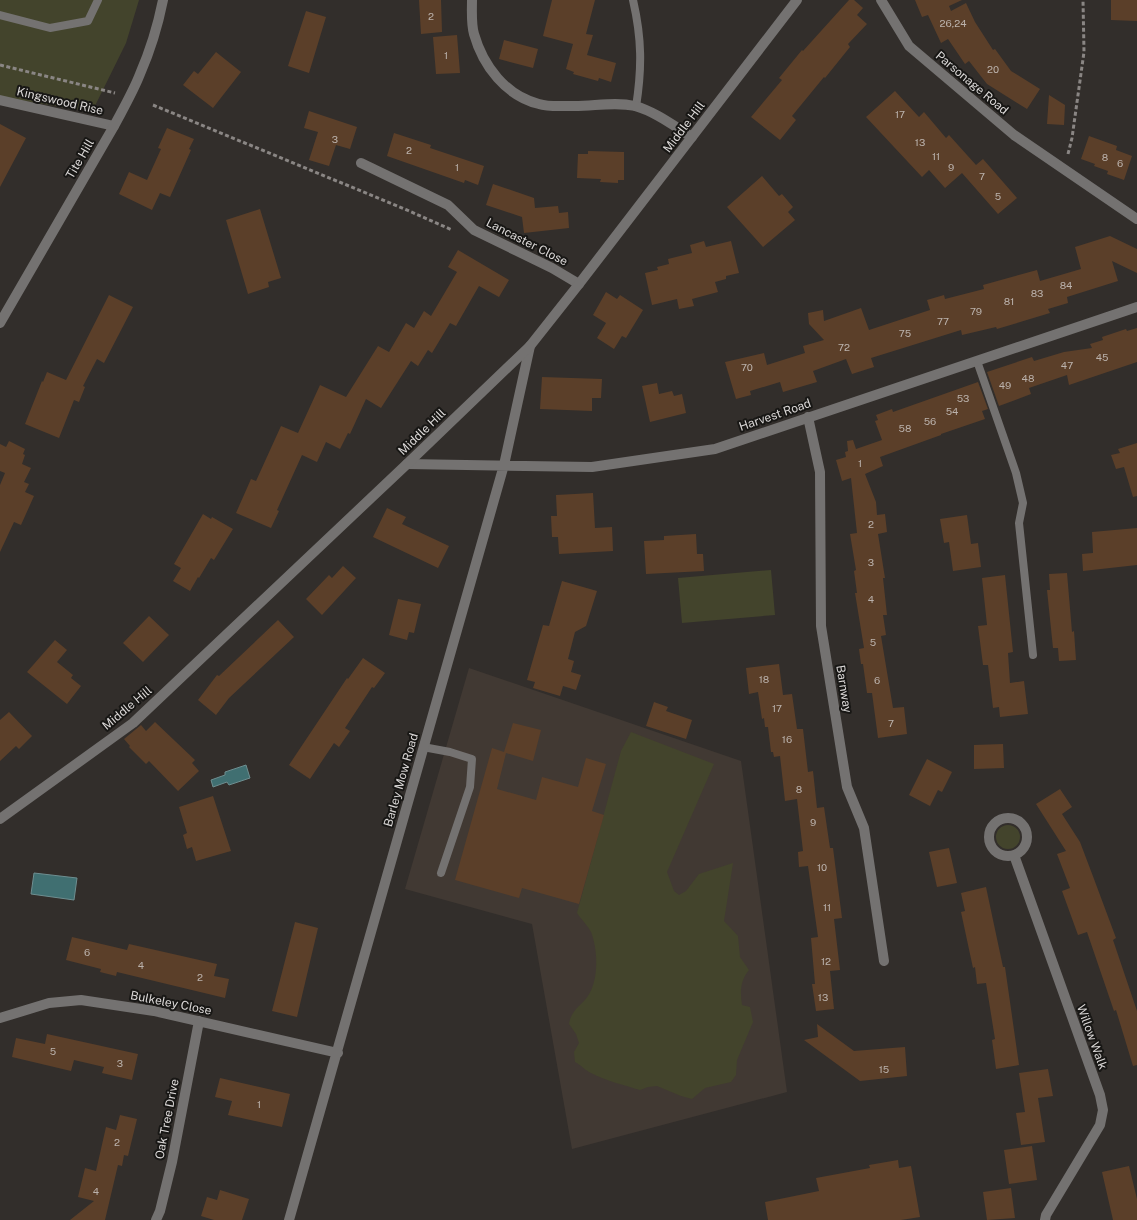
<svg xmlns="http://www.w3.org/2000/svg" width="1137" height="1220" viewBox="0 0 1137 1220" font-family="'Public Sans',sans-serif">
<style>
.built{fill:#413933}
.green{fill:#43442c}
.water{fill:#406f71;stroke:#6e8e90}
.building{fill:#5b3f29}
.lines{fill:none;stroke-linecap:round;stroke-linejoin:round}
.path{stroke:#8a8684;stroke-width:3;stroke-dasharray:4 2.5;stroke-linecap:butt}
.service{stroke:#747271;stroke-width:8}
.minor{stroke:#747271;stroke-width:10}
.tertiary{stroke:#747271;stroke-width:10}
.labels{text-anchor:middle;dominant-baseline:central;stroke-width:4;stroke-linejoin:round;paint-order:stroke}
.number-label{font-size:10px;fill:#bbb2ac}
.street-label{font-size:12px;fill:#dbd8d7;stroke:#181715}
</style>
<rect width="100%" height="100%" fill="#322e2b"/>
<!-- built -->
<path class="built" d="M469,668L741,761L787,1092L572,1149L532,924L405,889Z"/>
<!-- green -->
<path class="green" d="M0,0H139L126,43L92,112L0,97Z
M771,570L775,615L682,623L678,578Z
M631,732L714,764L667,872L674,891L679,895L686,891L699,874L733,863L724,921L738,936L740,957L749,970C740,981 740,992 742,1005L750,1007L753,1022L737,1060L736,1075L731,1082L705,1088L692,1099L681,1096L657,1086L648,1087L640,1090C624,1085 606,1081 591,1073C586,1071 581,1065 575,1062L574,1052L579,1043L576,1034L569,1024C571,1010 581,1006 588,996C599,979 598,950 591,932C588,926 581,919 577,913L621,751Z
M996 837a12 12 0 1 1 24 0a12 12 0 1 1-24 0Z"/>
<!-- water -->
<path class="water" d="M246,765L250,778L229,785L227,782L213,787L211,780L225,775V772Z
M34,873L77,878L74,900L31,894Z"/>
<!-- building -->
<path class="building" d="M419,0H441L442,32L421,34Z
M552,0H595L586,34L593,35L587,55L616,63L611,82L599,78L598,81L573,74L574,72L566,69L573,44L543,36Z
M849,0H854L863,8L857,15L867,24L848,44L850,47L825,78L824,77L792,116L796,120L780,140L751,117L782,80L779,78L802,50L803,51Z
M915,0H962L949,6L951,11L966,3L975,22L993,50L995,49L1011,71L1040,89L1027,109L987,84L969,61L965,64L948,39L941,43L928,15L922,17Z
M1111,0H1137V21L1111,20Z
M306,11L326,17L309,73L288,66Z
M457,35L460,73L436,74L433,37Z
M504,40L538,49L533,68L499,59Z
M216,52L241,72L213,108L183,85L194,71L198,74Z
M895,91L919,117L924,112L946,138L949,135L976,165L983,159L1017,198L998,214L962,173L945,188L929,170L922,177L866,117Z
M1049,95L1065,105L1064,125L1047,124Z
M309,111L357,127L350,149L336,145L329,166L309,160L318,132L304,128Z
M0,124L26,138L0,187Z
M167,128L194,139L189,149L191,150L170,197L160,193L152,210L119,194L129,172L147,180L161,149L158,148Z
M394,133L431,145L430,148L484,166L478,185L465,180L464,183L387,156Z
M1089,136L1117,146L1116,150L1132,156L1124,180L1107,174L1108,171L1094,166L1095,164L1081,159Z
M588,151L624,152V180H618V183L600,182L601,179L577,178L578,154H588Z
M762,176L779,196L782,194L793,207L788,212L795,220L763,247L727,207Z
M493,184L534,198L535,208L558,206L559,213L568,212L569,228L524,233L522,217L486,205Z
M260,209L281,278L268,282L269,287L248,294L226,220Z
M1110,236L1137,249V273L1112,261L1118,281L1067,297L1068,303L1048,309L1050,313L997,329L996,327L962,335L961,330L900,349L871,358L874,367L852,374L846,359L813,371L817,382L783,392L780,382L750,391L751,395L736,399L725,362L764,353L767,365L805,353L803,346L824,340L809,324L808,313L823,310L824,321L861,308L869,330L930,310L927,300L944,295L945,299L984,289L983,285L1037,270L1040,281L1081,269L1075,247Z
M704,241L706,247L731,241L739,273L726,276V279L715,282L718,292L692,299L694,306L679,309L677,299L652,305L645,273L658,270L657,267L669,264L668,259L692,253L690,245Z
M458,250L509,280L499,297L479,286L456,326L450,323L432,353L428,350L418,366L411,361L381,408L366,399L350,434L348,433L340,449L326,442L317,462L302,455L277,510L279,511L271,528L236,513L251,479L256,481L281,426L298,433L320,385L346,397L378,346L389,352L406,323L414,328L424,311L431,316L457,272L448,267Z
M606,292L617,299L620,295L643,310L626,338L622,336L614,349L597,338L606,323L593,315Z
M109,295L133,307L104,363L97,359L83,386L85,387L79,402L74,400L59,438L25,424L42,381L43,382L47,372L66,380Z
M1137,328V362L1069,385L1067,375L1029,388L1031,394L999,406L987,372L1032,357L1034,361L1064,352L1092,348L1090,344L1103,340L1102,337L1126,329L1127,331Z
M542,377L602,379L601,398H592V411L540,409Z
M978,382L988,409L982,411L985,419L941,434V435L880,457L883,466L865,474L876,502L877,515L885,514L887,532L878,534L885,578H883L887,615H883L886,635L881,636L893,708L904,707L907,734L878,738L872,693H867L863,664H861L859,649L864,648L855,593H857L854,571L856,570L850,534L857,533L851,478L842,481L836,460L846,457L845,452L848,451L847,441L853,440L856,449L882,440L875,421L878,420L876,415L892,409L893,412Z
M657,383L659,394L672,391L674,396L682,394L686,413L650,422L642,386Z
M9,441L25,449L23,454L25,455L22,464L31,468L24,482L29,484L25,492L34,496L21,525L14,522L0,552V485L5,473L0,471V444L6,447Z
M1137,443V496L1133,497L1124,467L1116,469L1111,455L1120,453L1118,449Z
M593,493L595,528L612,527L613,551L559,554L558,537H552L551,516H557L556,495Z
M387,508L406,517L402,524L449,546L438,568L373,537Z
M203,514L211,519L212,517L233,529L214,560L211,558L199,578L198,577L190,591L173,581L181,568L174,564Z
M967,515L971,544L978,543L981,567L953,571L949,542L944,543L940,519Z
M1137,528V565L1083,571L1082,554L1093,553L1092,532Z
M696,534L697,554H703L704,571L646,574L644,541L664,540V536Z
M343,566L356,578L322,615L306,599L329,575L332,578Z
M1067,573L1072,632L1074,631L1076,660L1059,661L1058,648H1053L1047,590H1050L1049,574Z
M1005,575L1013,652L1008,653L1010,683L1024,681L1028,714L1000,717L999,707L993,708L988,665H983L978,626L987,625L982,578Z
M562,581L597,591L586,626L575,632L568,659L574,661L571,672L581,675L576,690L563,686L560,696L533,688L535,682L527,680L543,625L549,626Z
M398,599L421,604L414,633L409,632L407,640L389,635Z
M149,616L169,635L143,662L123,643Z
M278,620L294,637L229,698L216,715L198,700L217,675L219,676Z
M55,640L67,650L57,662L73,675L71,678L81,686L67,704L27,672Z
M363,658L385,673L374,688L372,687L345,728L350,731L339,747L334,743L310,779L289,765L347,678L348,679Z
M779,664L783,695L792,694L797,729H803L808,772L813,771L817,808L824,807L830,848H833L842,918L834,919L840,970L830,971L834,1009L816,1011L812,984H815L811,938L818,937L808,866L799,867L798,852L803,851L797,799L785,801L780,756L774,757L773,752H771L768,727H765L764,718L762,719L758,692L749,694L746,668Z
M654,702L668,707L666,711L692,720L686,739L646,726Z
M9,712L32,736L19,749L16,746L0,761V720Z
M155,722L195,760L192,763L199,771L178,791L149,761L146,764L129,747L130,746L124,739L141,725L146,731Z
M513,723L541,730L533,761L506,753L497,789L536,800L542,777L578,787L586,758L606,764L592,811L604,815L579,904L522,888L519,898L455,880L492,748L504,752Z
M1003,744L1004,768L974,769V745Z
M927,759L952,772L942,792L938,790L930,806L909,795Z
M1060,789L1072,807L1062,814L1080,842L1094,879L1116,938L1113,940L1137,1011V1065L1133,1066L1116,1010L1114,1011L1087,932L1078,935L1062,891L1070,888L1057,854L1066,851L1036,804Z
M213,796L231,851L196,861L192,847L187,849L183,835L187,833L179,807Z
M949,848L957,883L937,887L929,852Z
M986,887L1003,967H1005L1019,1065L996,1069L992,1040L995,1039L986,983L977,984L975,967L973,968L961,912L965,911L961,893Z
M295,922L318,928L297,1017L272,1011Z
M72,937L127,950L129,944L217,964L214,976L229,979L225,998L117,972L116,976L100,972L101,969L66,960Z
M817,1024L854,1051L905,1047L907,1076L860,1081L804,1040L818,1037Z
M47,1034L138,1054L132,1080L102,1073L104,1067L74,1060L71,1071L12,1057L16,1038L45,1044Z
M1048,1069L1053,1096L1038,1098L1045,1142L1021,1145L1016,1113L1025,1112L1019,1073Z
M220,1078L290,1094L282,1127L228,1115L232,1101L215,1097Z
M120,1115L137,1119L128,1156L124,1155L122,1166L118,1165L105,1220H70L94,1201L78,1197L85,1168L96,1171L106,1127L116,1130Z
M1032,1146L1037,1180L1009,1184L1004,1150Z
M898,1160L899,1168L911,1166L920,1217L901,1220H768L765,1202L819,1191L816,1178L870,1168L869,1165Z
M1129,1166L1137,1199V1220H1113L1102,1172Z
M1011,1188L1015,1218L987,1220L983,1192Z
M220,1190L249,1199L242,1220H214L201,1216L207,1197L217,1200Z"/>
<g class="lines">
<!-- path -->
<path class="path" d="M0,65L115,93
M153,105L407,210L452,230
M1068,154L1072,138L1084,52L1083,0"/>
<!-- service -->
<path class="service" d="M633,0C642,39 642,68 636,107
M0,15L50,28L88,21L98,0
M977,361L1016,473L1023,503L1019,523L1033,655
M423,747L450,752L472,759L470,787L441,873"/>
<!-- minor -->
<path class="minor" d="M472,0C472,11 471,24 474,34C483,66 506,96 539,104C548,107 560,106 570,106C591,107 614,101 635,106C656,112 674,126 692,137
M881,0L909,46L1014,135L1137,219
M0,100L114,126
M361,163L448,205L474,230L552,268L579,284
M808,417L820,472L821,626L847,787L864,828L884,961
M407,464L592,467L715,449L1137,307
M989 837a19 19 0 1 1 38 0a19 19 0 1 1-38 0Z
M1014,855L1100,1095L1103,1110L1100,1125L1046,1215L1045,1220
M0,1018L49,1003L81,1000L154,1011L338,1053
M156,1220L160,1211L172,1162L199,1021
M289,1220L504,465L530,346"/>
<!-- tertiary -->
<path class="tertiary" d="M0,323L114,126C123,109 133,92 140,74C150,51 158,25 163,0
M0,819L133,723L407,464L530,346L579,284L797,0"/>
</g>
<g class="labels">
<!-- number labels -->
<g class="number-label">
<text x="431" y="16">2</text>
<text x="953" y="23">26,24</text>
<text x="446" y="55">1</text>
<text x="993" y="69">20</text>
<text x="900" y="114">17</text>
<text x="335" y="139">3</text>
<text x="920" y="142">13</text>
<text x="409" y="150">2</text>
<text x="936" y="156">11</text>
<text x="1105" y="157">8</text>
<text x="1120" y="163">6</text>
<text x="457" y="167">1</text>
<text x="951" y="167">9</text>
<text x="982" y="176">7</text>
<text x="998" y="196">5</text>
<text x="1066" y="285">84</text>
<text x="1037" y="293">83</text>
<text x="1009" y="301">81</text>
<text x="976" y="311">79</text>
<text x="943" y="321">77</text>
<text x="905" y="333">75</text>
<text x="844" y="347">72</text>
<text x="1102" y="357">45</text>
<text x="1067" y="365">47</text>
<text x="747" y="367">70</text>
<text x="1028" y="378">48</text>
<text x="1005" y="385">49</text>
<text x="963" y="398">53</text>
<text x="952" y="411">54</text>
<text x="930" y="421">56</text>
<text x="905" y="428">58</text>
<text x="860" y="463">1</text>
<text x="871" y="524">2</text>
<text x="871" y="562">3</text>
<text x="871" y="599">4</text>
<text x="873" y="642">5</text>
<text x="764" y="679">18</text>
<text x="877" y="680">6</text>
<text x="777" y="708">17</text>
<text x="891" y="723">7</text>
<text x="787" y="739">16</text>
<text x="799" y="789">8</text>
<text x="813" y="822">9</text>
<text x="822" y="867">10</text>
<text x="827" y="907">11</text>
<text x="87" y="952">6</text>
<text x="826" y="961">12</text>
<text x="141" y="965">4</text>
<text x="200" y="977">2</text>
<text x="823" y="997">13</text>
<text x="53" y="1051">5</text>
<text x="120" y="1063">3</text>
<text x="884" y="1069">15</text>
<text x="259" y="1104">1</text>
<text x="117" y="1142">2</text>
<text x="96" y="1191">4</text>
</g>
<!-- street labels -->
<g class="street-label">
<text transform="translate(972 83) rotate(40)">Parsonage Road</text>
<text transform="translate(60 101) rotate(13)">Kingswood Rise</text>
<text transform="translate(684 127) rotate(-53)">Middle Hill</text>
<text transform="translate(80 159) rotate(-60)">Tite Hill</text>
<text transform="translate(527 242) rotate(27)">Lancaster Close</text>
<text transform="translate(775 415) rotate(-19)">Harvest Road</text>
<text transform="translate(422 432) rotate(-44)">Middle Hill</text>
<text transform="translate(844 689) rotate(81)">Barnway</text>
<text transform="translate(127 708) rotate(-40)">Middle Hill</text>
<text transform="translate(401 780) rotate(-74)">Barley Mow Road</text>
<text transform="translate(171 1003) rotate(11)">Bulkeley Close</text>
<text transform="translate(1092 1037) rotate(70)">Willow Walk</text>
<text transform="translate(167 1119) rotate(-79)">Oak Tree Drive</text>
</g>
</g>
</svg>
